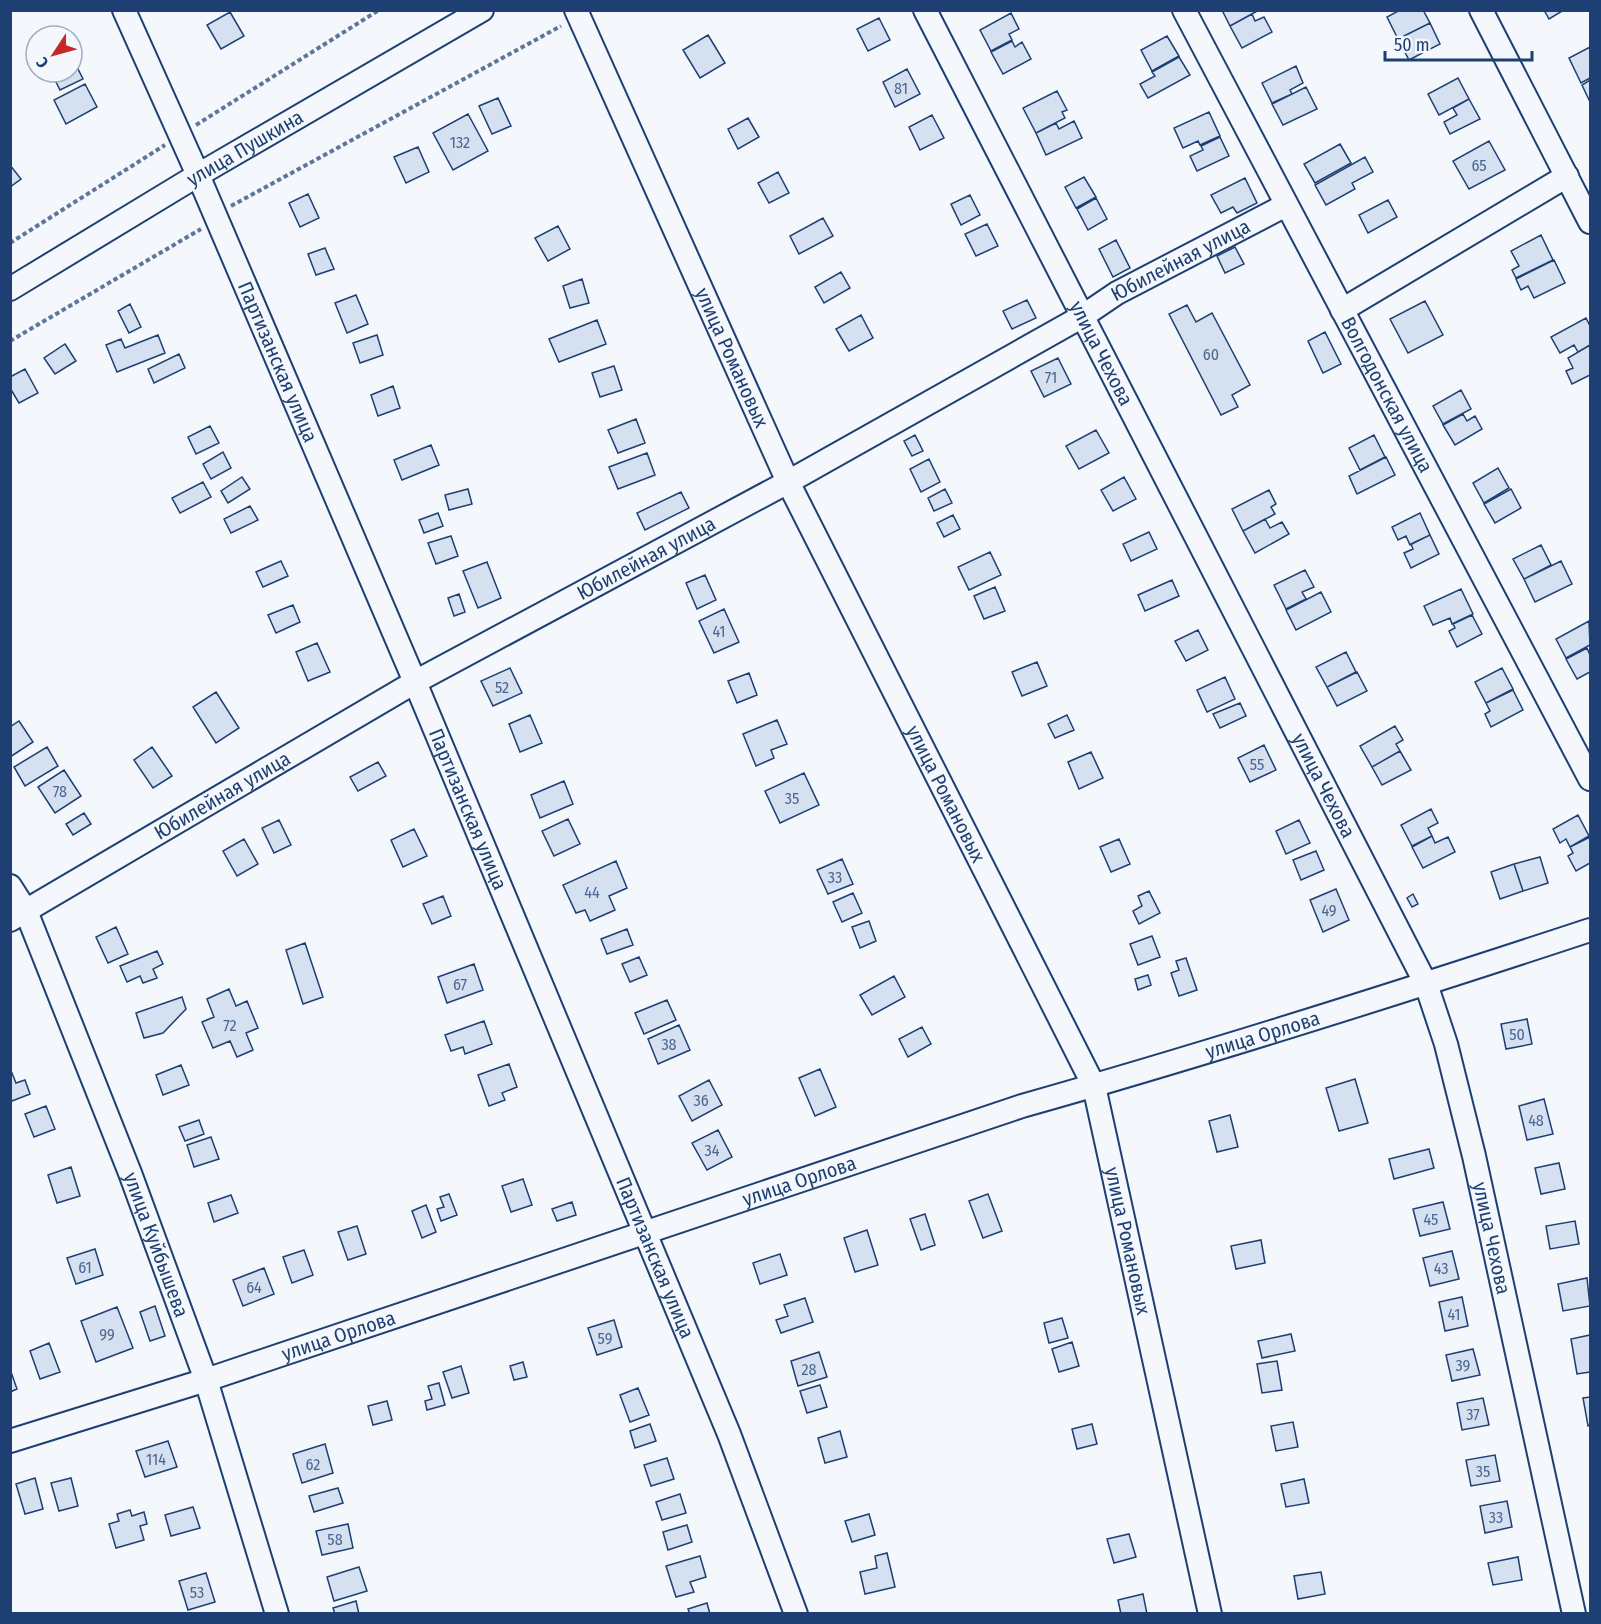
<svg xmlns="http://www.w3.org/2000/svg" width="1601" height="1624" viewBox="0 0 1601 1624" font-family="'Fira Sans Condensed',sans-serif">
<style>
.building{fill:#d5e0f0;stroke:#1d3f73;stroke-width:1.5}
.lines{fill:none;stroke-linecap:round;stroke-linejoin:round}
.minor-casing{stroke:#1d3f73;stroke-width:26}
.path{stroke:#5e769c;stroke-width:4;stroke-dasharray:4.5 3;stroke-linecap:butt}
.minor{stroke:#f4f7fb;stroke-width:22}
.labels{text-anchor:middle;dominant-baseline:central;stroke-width:4.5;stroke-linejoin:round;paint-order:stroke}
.number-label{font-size:16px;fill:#4b6792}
.street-label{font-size:20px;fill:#1d3f73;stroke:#f4f7fb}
</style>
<rect width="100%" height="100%" fill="#f4f7fb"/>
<!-- building -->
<path class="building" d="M1222,10H1259L1230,26Z
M1400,10H1423L1430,23L1398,39L1387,17Z
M1544,10H1564L1549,19Z
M230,12L244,36L221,49L207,25Z
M1011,13L1019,29L1009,34L1012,40L991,51L980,30Z
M1252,14L1255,21L1264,17L1272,32L1242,48L1230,26Z
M879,18L890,40L868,51L857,29Z
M1430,23L1440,44L1409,60L1398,39Z
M708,35L725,63L700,78L683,50Z
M1167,36L1179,56L1152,71L1141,50Z
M1012,41L1015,47L1022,42L1031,59L1003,74L991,52Z
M1590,47V78L1581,83L1569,58Z
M1179,57L1190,75L1148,98L1140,84L1155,76L1152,72Z
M73,59L83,79L60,90L51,72H72Z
M1296,66L1303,83L1290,90L1292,94L1272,103L1262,83Z
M907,69L920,94L895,107L883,82Z
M1458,78L1469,99L1439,115L1428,94Z
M1590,80V102L1582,85Z
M85,84L97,107L66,124L54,100Z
M1306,87L1317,109L1283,125L1272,104Z
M1057,91L1067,110L1062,112L1065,118L1036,133L1023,108Z
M498,98L511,126L492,134L479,106Z
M1469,99L1480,119L1450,134L1444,122L1457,115L1453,108Z
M1209,112L1220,136L1200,145L1198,141L1183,148L1174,128Z
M468,114L488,151L453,170L433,133Z
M932,115L944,138L920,150L909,127Z
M748,118L759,137L738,149L728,129Z
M1074,121L1082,138L1046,155L1036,133L1056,123L1059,129Z
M1220,137L1229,156L1197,171L1190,156L1203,150L1201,146Z
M1489,141L1505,170L1469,189L1453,161Z
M1340,144L1351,163L1315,183L1304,164Z
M418,147L429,172L406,183L394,157Z
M1365,157L1373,172L1352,183L1355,189L1326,205L1315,185Z
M10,165L21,179L10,187Z
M778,172L789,193L769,203L758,183Z
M1084,177L1096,197L1076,208L1065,187Z
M1245,178L1257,203L1237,213L1233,207L1221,213L1211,195Z
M308,194L319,218L300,227L289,203Z
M970,195L980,215L961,225L951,204Z
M1096,198L1107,219L1088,230L1077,209Z
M1388,200L1397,217L1368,233L1359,215Z
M823,218L833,236L799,254L790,236Z
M987,224L998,246L976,256L965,234Z
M558,226L570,249L548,261L535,238Z
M1541,235L1553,260L1516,278L1512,270L1519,266L1511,251Z
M1116,240L1130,268L1113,277L1099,249Z
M1235,247L1244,264L1225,273L1217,256Z
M325,248L334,269L316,275L308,254Z
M1554,260L1565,283L1534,298L1528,286L1521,290L1516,279Z
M841,272L850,288L824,303L815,287Z
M582,279L589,303L570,308L563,286Z
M356,295L368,324L347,333L335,303Z
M1027,300L1036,318L1012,329L1003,311Z
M1425,301L1443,335L1408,353L1390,319Z
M130,304L141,327L129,333L118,311Z
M1187,305L1196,322L1212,313L1250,385L1232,395L1238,407L1221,415L1169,314Z
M861,315L873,338L849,351L836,329Z
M1586,318L1590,326V345L1578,352L1574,345L1560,353L1551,337Z
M597,320L606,344L559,362L549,339Z
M1325,332L1341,364L1323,373L1308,341Z
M158,335L165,353L117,372L106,345L121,339L125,348Z
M377,335L383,355L360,363L353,343Z
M65,344L76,361L55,374L44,358Z
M1590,345V375L1572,384L1566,371L1573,368L1568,358Z
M179,354L185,368L154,383L148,369Z
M1058,358L1071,384L1044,397L1031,371Z
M614,366L622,390L600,397L592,373Z
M25,369L38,393L19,403L10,388V377Z
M393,386L400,408L378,416L371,395Z
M1461,390L1471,409L1443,424L1433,406Z
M1463,414L1467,421L1475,416L1482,429L1455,445L1443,425Z
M636,419L645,443L618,453L608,430Z
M210,426L219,443L196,454L188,437Z
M1096,430L1109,453L1079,469L1066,446Z
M915,435L923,451L912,456L904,441Z
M1374,435L1385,457L1360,470L1349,448Z
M431,445L439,465L402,480L394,460Z
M223,452L231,468L211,479L203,464Z
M647,453L655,475L618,489L609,467Z
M1386,457L1395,475L1357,494L1349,476Z
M929,459L940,482L921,492L910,469Z
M1498,468L1509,488L1484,503L1473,483Z
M242,477L250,489L228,503L221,491Z
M1124,477L1136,499L1113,511L1101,490Z
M203,482L211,497L180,513L172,498Z
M468,489L472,504L449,510L445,495Z
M945,489L952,503L934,511L928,498Z
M1511,489L1521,508L1495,523L1484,504Z
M1269,490L1276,504L1271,507L1275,514L1243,531L1232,509Z
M681,492L689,508L645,530L637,513Z
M250,506L258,520L231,533L224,519Z
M438,513L443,526L424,533L419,520Z
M1420,513L1430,535L1410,545L1406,536L1398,540L1392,527Z
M953,515L960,529L944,537L937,523Z
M1265,519L1270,528L1282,522L1289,534L1255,553L1243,531Z
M1149,532L1157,549L1131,561L1123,544Z
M1430,535L1439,554L1411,568L1404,553L1413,549L1411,544Z
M451,536L458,556L436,564L428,543Z
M1541,545L1551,565L1524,579L1513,559Z
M990,552L1001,575L969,590L958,567Z
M281,561L288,576L263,587L256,572Z
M1561,561L1572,584L1535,602L1524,579Z
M487,562L501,598L478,608L463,571Z
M1305,570L1314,587L1302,592L1306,599L1286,609L1274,585Z
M705,575L716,600L697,609L686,583Z
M1172,580L1179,596L1145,611L1138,595Z
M995,587L1005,611L984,619L974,596Z
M1461,589L1473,614L1452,624L1450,618L1433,625L1424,606Z
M1321,592L1331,612L1296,630L1286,610Z
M459,594L465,612L454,616L448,598Z
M293,605L300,622L276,633L268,615Z
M724,609L739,642L714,653L699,621Z
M1472,615L1482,634L1457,647L1449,631L1455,628L1453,624Z
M1589,621L1590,645L1566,658L1556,639Z
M1198,630L1208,650L1186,661L1175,641Z
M317,643L330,672L308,681L296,652Z
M1587,648L1590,655V672L1577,679L1566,659Z
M1346,652L1356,672L1327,687L1316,667Z
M1037,662L1047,686L1022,696L1012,672Z
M510,668L522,693L493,706L481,681Z
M1502,668L1513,689L1486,703L1475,682Z
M1357,672L1367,691L1337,706L1327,687Z
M749,673L757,695L737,703L728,681Z
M1225,677L1235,699L1207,712L1197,690Z
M1513,690L1523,710L1491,727L1485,714L1490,711L1486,703Z
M216,692L239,728L216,743L193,707Z
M1240,703L1246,716L1220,728L1213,714Z
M530,715L542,743L520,752L509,724Z
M1067,715L1074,730L1055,738L1048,724Z
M777,720L787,744L771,750L774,758L756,766L743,734Z
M19,721L33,742L10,757V727Z
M1395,726L1403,740L1396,744L1400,751L1372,767L1360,746Z
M1264,745L1276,770L1250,782L1238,758Z
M47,747L58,766L25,786L14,767Z
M152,747L172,776L153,788L134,760Z
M1400,751L1411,770L1382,785L1372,767Z
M1091,752L1103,778L1079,789L1068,762Z
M378,762L386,776L358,791L350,777Z
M64,770L81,796L55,813L38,787Z
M804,773L819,805L780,823L765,791Z
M564,781L573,804L540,818L531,795Z
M1431,809L1438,823L1428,828L1432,836L1412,846L1401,825Z
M84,813L91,824L73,835L66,824Z
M1578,815L1589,836L1570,847L1566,839L1560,843L1553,829Z
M568,819L580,844L554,856L542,831Z
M279,820L291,845L274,853L262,828Z
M1299,820L1310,843L1286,854L1276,831Z
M414,829L427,856L403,867L391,840Z
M1432,836L1435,843L1448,837L1455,852L1423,868L1412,847Z
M1590,837V863L1576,871L1568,856L1573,853L1570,847Z
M244,839L258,864L237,876L223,851Z
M1119,839L1130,864L1111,872L1100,847Z
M1316,851L1324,870L1301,880L1293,860Z
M1540,857L1548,883L1523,891L1514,864Z
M842,859L853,884L828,894L817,870Z
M616,861L627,888L609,896L615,910L590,921L585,910L576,913L563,885Z
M1514,864L1523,891L1500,899L1491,872Z
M1336,889L1349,920L1323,932L1310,900Z
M1149,891L1160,913L1139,924L1133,911L1142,906L1138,896Z
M853,893L862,913L842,922L833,902Z
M1413,894L1418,904L1412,907L1407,898Z
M443,896L451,916L432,924L423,904Z
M869,921L876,941L860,948L852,927Z
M116,927L128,954L108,963L96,937Z
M627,929L633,945L607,954L601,939Z
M1152,936L1160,957L1138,965L1130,944Z
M305,943L323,997L303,1004L286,950Z
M157,951L163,964L153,969L157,978L143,983L140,976L127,982L120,966Z
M639,957L647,975L630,982L622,964Z
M1186,958L1197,990L1179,996L1171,973L1179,970L1176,961Z
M474,964L483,990L447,1003L438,977Z
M1148,975L1151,985L1138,990L1135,979Z
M894,976L905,997L872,1015L860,995Z
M229,989L236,1006L247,1001L258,1028L246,1033L253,1050L237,1057L230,1041L213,1048L202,1022L214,1017L207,999Z
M182,997L186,1009L163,1033L144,1038L136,1013Z
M667,1000L676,1020L644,1034L635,1013Z
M1527,1019L1532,1044L1506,1049L1501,1024Z
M484,1021L492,1044L465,1054L463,1047L451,1051L445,1035Z
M679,1025L690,1050L658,1064L648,1039Z
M922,1027L931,1044L908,1057L899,1039Z
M509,1064L517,1087L502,1093L505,1100L489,1106L478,1075Z
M181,1065L189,1085L163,1095L156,1075Z
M820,1069L836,1107L815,1116L799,1078Z
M12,1073L16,1083L25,1080L30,1094L12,1101L10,1096V1074Z
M1355,1079L1368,1123L1339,1131L1326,1088Z
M709,1080L722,1105L692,1121L679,1096Z
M1544,1099L1553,1134L1527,1140L1519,1106Z
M46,1106L55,1129L34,1137L25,1114Z
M1230,1115L1238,1147L1217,1152L1209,1121Z
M199,1120L204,1134L185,1141L179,1127Z
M718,1130L732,1157L707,1170L692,1143Z
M211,1137L219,1159L194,1167L187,1145Z
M1429,1149L1434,1168L1394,1179L1389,1159Z
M1559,1163L1565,1189L1541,1194L1535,1168Z
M71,1167L80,1196L57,1203L48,1175Z
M523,1179L532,1205L511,1212L502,1186Z
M449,1194L457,1215L441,1221L437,1209L444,1207L440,1197Z
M988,1194L1002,1231L983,1238L969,1201Z
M231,1195L238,1213L214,1222L208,1203Z
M572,1202L576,1215L557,1221L552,1209Z
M1443,1202L1450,1229L1420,1236L1413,1209Z
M426,1205L436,1232L422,1238L412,1211Z
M925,1214L935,1245L921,1250L910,1219Z
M1575,1221L1579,1244L1550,1249L1546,1226Z
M357,1226L366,1254L348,1260L338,1232Z
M867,1230L878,1265L855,1272L844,1238Z
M1261,1240L1265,1263L1236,1269L1231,1246Z
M95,1249L103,1275L76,1284L67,1258Z
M304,1250L313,1275L292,1283L283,1257Z
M1452,1251L1459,1279L1430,1286L1423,1258Z
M780,1254L787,1275L760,1284L753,1263Z
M264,1268L274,1294L243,1306L233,1280Z
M1587,1278L1590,1306L1563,1311L1558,1284Z
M1462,1297L1468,1326L1445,1331L1439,1302Z
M805,1298L813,1322L781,1333L776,1320L788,1316L784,1305Z
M155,1306L165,1336L150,1341L140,1312Z
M117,1307L133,1348L96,1362L81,1321Z
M1062,1318L1068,1338L1049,1343L1044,1323Z
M614,1320L622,1347L597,1355L588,1328Z
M1291,1334L1295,1351L1262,1358L1258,1341Z
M1590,1335V1372L1577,1374L1571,1339Z
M1072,1342L1079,1366L1059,1372L1052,1349Z
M49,1343L60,1372L40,1379L30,1351Z
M1473,1349L1480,1375L1452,1381L1446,1355Z
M819,1352L827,1377L798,1386L791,1361Z
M1277,1361L1282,1390L1262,1393L1257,1364Z
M523,1362L527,1377L514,1380L510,1366Z
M461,1366L469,1393L452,1398L443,1372Z
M10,1369L17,1389L10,1392Z
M439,1383L445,1405L427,1410L425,1401L432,1399L428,1386Z
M820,1385L827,1407L807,1413L800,1391Z
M638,1388L649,1415L630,1422L620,1395Z
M1590,1397V1425L1588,1426L1583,1398Z
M1483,1398L1489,1425L1462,1430L1457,1403Z
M387,1401L392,1420L373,1425L368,1406Z
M1293,1422L1298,1447L1276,1451L1271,1426Z
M650,1424L656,1441L635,1448L630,1431Z
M1092,1424L1097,1444L1077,1449L1072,1429Z
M840,1431L847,1457L825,1463L818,1438Z
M168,1441L177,1467L145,1477L136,1451Z
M325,1444L333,1473L302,1483L293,1454Z
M1495,1455L1500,1481L1471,1486L1466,1460Z
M667,1458L674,1479L651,1486L644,1465Z
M35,1478L43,1509L25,1514L16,1484Z
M71,1478L78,1506L59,1511L51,1483Z
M1304,1479L1309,1503L1286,1507L1281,1484Z
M338,1488L343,1503L314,1512L309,1496Z
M680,1494L686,1513L662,1520L656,1502Z
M1507,1501L1512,1527L1485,1533L1480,1506Z
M193,1507L200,1528L171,1536L165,1515Z
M130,1510L132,1516L144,1512L147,1524L140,1526L144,1540L116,1548L109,1524L119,1521L117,1514Z
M869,1514L875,1535L852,1542L845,1521Z
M348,1524L353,1548L322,1555L316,1531Z
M687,1525L692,1542L668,1550L663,1532Z
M1129,1534L1136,1557L1114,1563L1107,1539Z
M887,1553L895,1587L865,1594L860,1572L877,1568L875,1556Z
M700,1556L706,1577L690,1582L694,1592L676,1597L666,1566Z
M1518,1557L1522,1580L1493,1585L1488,1563Z
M359,1567L367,1591L334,1601L327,1577Z
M1321,1572L1325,1594L1298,1599L1294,1576Z
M206,1573L215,1602L188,1610L179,1581Z
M1143,1594L1147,1614H1121L1118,1600Z
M356,1601L359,1614H335L333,1608Z
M707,1603L710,1614H690L688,1609Z"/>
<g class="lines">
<!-- minor casing -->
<g class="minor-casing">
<g id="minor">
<path id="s1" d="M124,10L198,175L415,682L729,1434L796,1614"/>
<path id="s2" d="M576,10L788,482L1094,1086L1210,1614"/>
<path id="s3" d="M925,10L1426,984L1446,1044L1474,1156L1574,1614"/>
<path id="s4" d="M1184,10L1590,779"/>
<path d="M1481,10L1590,222"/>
<path id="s5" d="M10,289L198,175L482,10"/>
<path d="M1342,310L1567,176"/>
<path id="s6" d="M10,886L26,911L130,1173L206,1380L277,1614"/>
<path id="s7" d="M10,920L415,682L788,482L1083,316L1117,293L1286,205"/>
<path id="s8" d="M10,1441L206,1380L1022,1106C1213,1052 1402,992 1590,930"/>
</g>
</g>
<!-- path -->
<path class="path" d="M196,125L379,10
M231,206L561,26
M10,243L165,145
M10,341L201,229"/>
<!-- minor -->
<use href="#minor" class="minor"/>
</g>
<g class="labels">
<!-- number labels -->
<g class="number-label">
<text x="901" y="88">81</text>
<text x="460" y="142">132</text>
<text x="1479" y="165">65</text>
<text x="1211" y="354">60</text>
<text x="1051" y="377">71</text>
<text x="719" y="631">41</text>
<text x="502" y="687">52</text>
<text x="1257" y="764">55</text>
<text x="60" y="791">78</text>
<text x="792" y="798">35</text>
<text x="835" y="877">33</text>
<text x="592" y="892">44</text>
<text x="1329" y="910">49</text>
<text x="460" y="984">67</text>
<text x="230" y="1025">72</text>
<text x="1517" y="1034">50</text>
<text x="669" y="1044">38</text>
<text x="701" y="1100">36</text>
<text x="1536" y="1120">48</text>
<text x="712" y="1150">34</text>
<text x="1431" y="1219">45</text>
<text x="85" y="1267">61</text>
<text x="1441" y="1268">43</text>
<text x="254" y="1287">64</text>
<text x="1454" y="1314">41</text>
<text x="107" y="1334">99</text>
<text x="605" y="1338">59</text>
<text x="1463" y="1365">39</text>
<text x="809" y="1369">28</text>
<text x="1473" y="1414">37</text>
<text x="156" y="1459">114</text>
<text x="313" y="1464">62</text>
<text x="1483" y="1471">35</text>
<text x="1496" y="1517">33</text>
<text x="335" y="1539">58</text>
<text x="197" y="1592">53</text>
</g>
<!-- street labels -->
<g class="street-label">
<text stroke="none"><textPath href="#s5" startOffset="274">улица Пушкина</textPath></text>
<text stroke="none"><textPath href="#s7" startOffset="1344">Юбилейная улица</textPath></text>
<text stroke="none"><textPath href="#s3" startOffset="386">улица Чехова</textPath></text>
<text stroke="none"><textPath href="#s2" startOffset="381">улица Романовых</textPath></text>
<text stroke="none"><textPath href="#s1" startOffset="384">Партизанская улица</textPath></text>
<text stroke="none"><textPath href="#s4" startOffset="435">Волгодонская улица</textPath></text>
<text stroke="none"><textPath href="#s7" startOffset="732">Юбилейная улица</textPath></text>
<text stroke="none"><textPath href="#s3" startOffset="872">улица Чехова</textPath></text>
<text stroke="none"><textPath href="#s2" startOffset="867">улица Романовых</textPath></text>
<text stroke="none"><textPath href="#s7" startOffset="246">Юбилейная улица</textPath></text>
<text stroke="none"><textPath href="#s1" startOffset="870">Партизанская улица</textPath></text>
<text stroke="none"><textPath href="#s8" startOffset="1317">улица Орлова</textPath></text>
<text stroke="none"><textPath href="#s8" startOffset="831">улица Орлова</textPath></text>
<text stroke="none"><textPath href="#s3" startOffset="1358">улица Чехова</textPath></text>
<text stroke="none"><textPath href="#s2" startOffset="1353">улица Романовых</textPath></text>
<text stroke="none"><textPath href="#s6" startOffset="388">улица Куйбышева</textPath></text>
<text stroke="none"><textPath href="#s1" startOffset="1356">Партизанская улица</textPath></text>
<text stroke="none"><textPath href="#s8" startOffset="345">улица Орлова</textPath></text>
</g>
</g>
<!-- border -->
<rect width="1601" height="1624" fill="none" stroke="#1d3f73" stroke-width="24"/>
<!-- north arrow -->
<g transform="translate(54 54) rotate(234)"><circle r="28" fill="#f4f7fb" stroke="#9eadc5" stroke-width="1.5"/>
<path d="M0-4.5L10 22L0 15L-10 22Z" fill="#c62828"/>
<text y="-9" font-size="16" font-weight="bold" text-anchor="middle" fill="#1d3f73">С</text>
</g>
<!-- scale -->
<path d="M1385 51v9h147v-9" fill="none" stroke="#1d3f73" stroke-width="3"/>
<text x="1394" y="51" font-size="18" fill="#1d3f73" stroke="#f4f7fb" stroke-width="4.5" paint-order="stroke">50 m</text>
</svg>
